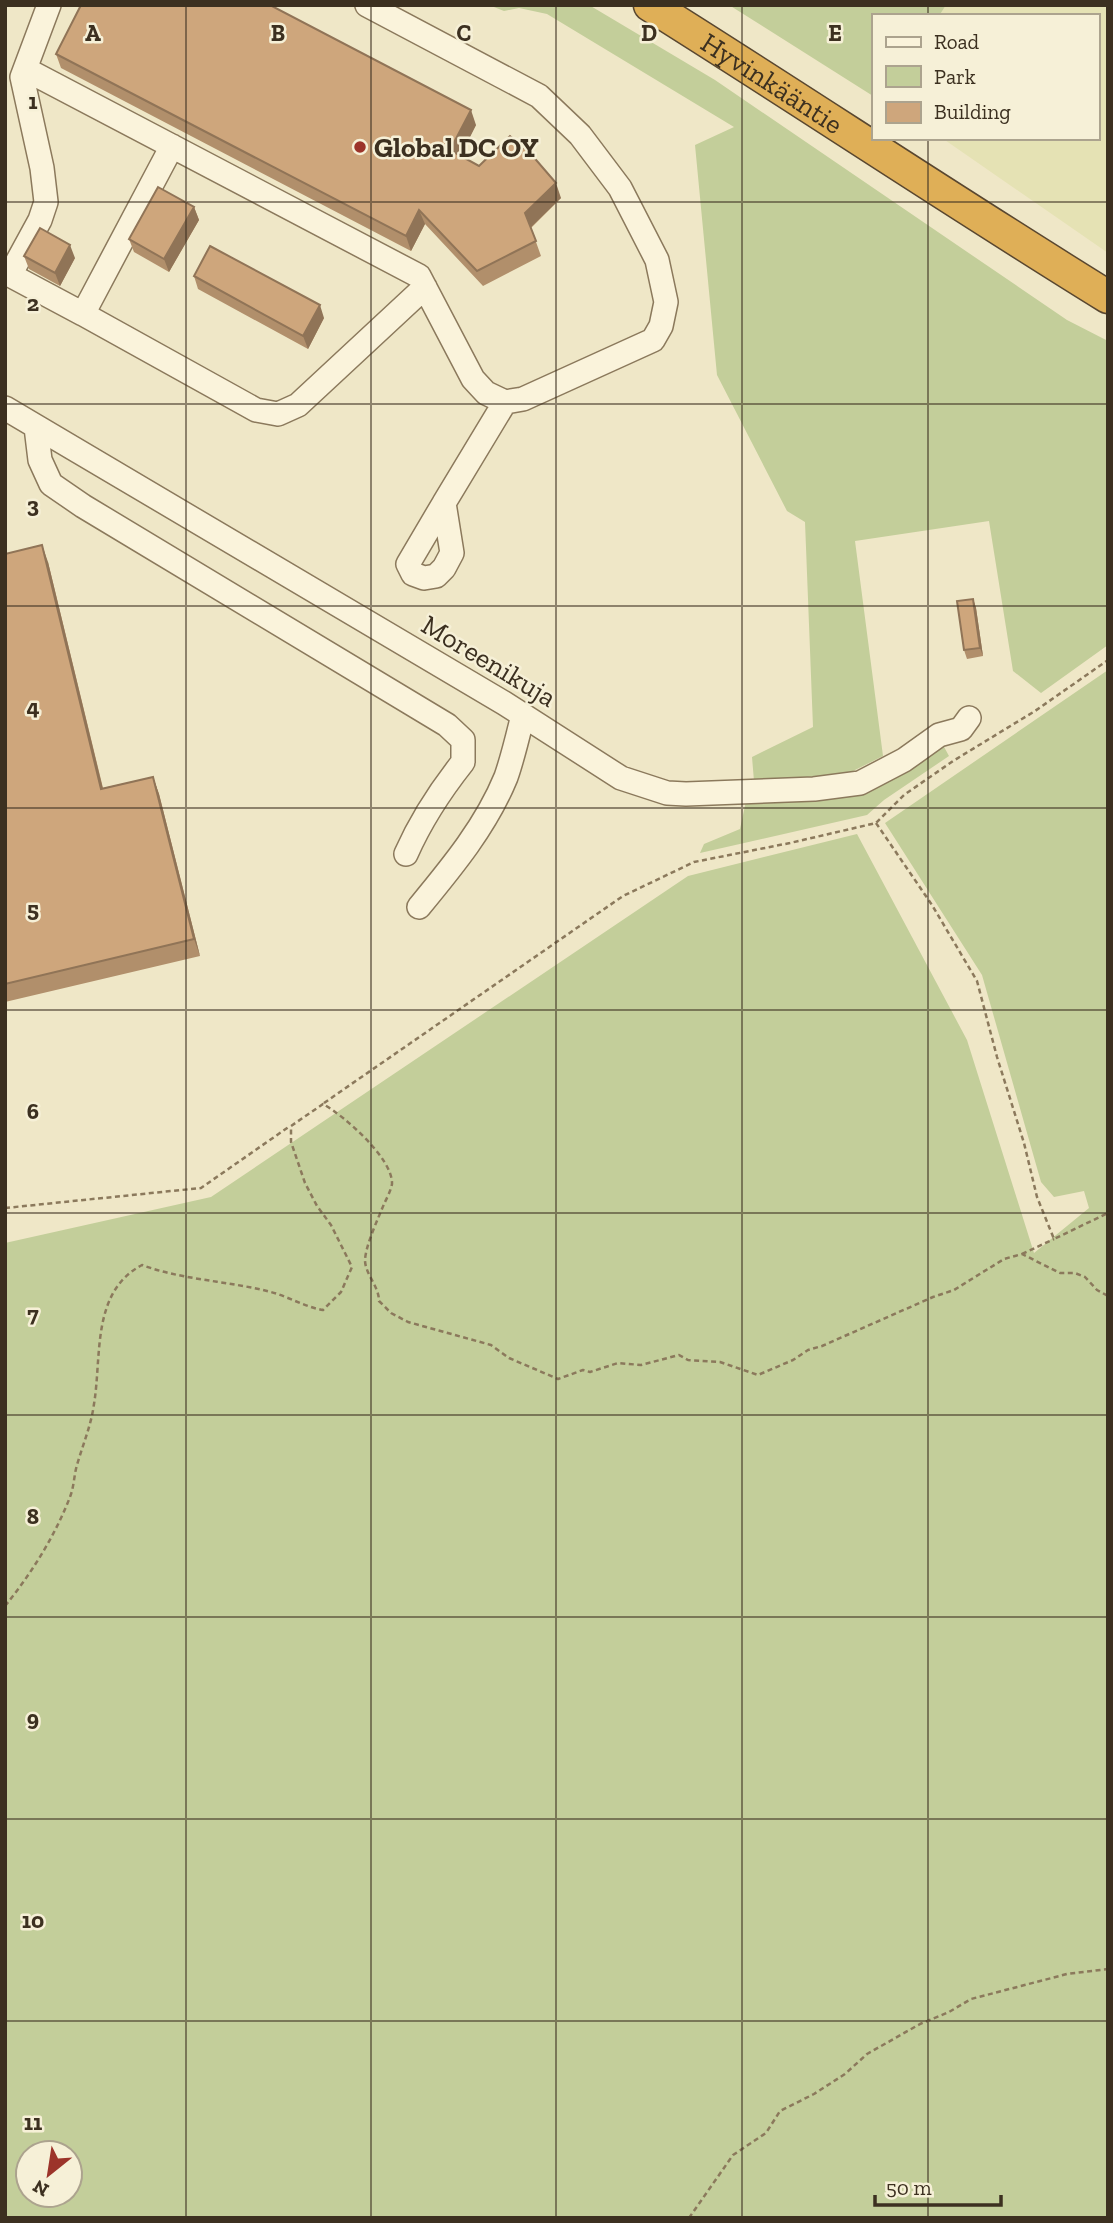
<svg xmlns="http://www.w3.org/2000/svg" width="1113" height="2223" viewBox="0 0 1113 2223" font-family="'Zilla Slab',serif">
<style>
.farmland{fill:#e5e2b4}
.green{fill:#c3ce9a;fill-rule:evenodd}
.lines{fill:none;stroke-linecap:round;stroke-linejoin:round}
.minor-casing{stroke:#8b795c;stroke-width:26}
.highway-casing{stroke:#594730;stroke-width:35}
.path{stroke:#8b795c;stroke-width:2.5;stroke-dasharray:5 3.5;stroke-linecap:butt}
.minor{stroke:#faf3db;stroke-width:23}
.highway{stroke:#dfaf57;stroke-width:32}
.wall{fill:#b18f6b}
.shaded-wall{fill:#907457}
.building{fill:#cea67c;stroke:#907457;stroke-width:2}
.grid{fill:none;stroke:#3c3020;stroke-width:2;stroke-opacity:0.55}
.poi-dot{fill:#9c342a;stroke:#f6f0d7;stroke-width:2.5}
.labels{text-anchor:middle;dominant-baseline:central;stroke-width:5;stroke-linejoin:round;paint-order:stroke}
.street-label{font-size:28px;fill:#3c3020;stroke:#f6f0d7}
.poi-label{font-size:28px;font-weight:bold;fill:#3c3020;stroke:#f6f0d7;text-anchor:start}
.grid-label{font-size:23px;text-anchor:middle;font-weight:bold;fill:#3c3020;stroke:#f6f0d7;stroke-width:5;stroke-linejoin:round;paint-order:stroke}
</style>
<rect width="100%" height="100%" fill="#efe7c7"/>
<!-- farmland -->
<path class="farmland" d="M946,5H1108V253L942,138H1097V16H939Z"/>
<!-- green -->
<path class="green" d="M489,5H589L715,80L1067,320L1108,341V645L1041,693L1013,671L989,521L855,541L883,756L847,774L754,781L752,757L813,727L805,522L787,511L717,375L695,145L734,127L547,14L519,8L504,11Z
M729,5H946L939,16H873V96Z
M1108,670V2218H5V1243L211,1197L688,876L857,834L967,1040L1034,1253L1089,1208L1084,1191L1054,1197L1041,1182L982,975L885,823ZM28,2153H70V2195H28Z
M943,745L949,756L884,800L867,815L700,853L704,844L740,829L746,801L861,792Z"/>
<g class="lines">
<!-- minor casing -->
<g class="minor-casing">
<path id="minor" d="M25,69L419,276L473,379L486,393L505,402L523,399L653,340L661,326L666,302L657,260L620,188L580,135L539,96L367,5
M172,146L83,314L256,410L278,414L298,405L425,287
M5,272L10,275L40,220L46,202L42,168L22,77L49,5
M10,275L83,314
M5,408L504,703L621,778L667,793L686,794L814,789L860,783L904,760L939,735L961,729L969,718
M36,427L40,460L51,484L83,506L447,725L463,740V762C440,791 421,820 406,854
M444,503L408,564L413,574L424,578L436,576L444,568L452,553L444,503L505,402
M419,907C452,867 486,826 506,777C513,757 518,735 523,715"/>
</g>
<!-- highway casing -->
<g class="highway-casing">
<g id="highway">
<path id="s1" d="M650,5C803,101 954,202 1108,297"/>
</g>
</g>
<!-- path -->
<path class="path" d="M876,823L932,905L977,981L997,1057L1024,1143L1037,1197L1054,1239L1108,1213
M324,1103L623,896L694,862L790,843L876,823L904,795L953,761L1035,711L1108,660
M5,1208L201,1188L290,1126
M1022,1254L1054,1239
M5,1606C31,1574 55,1536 70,1497C74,1487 74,1475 77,1465C83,1444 91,1426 94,1404C102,1356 91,1292 142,1265C182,1280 229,1281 271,1292C289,1297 305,1307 323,1310L341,1292L352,1267L331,1225L317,1206L305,1183L291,1142V1126L323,1104C343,1115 393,1158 392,1184C391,1190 387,1198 384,1204C378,1219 366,1244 365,1260C365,1274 379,1286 379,1301L391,1313L408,1322L491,1345L509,1358L558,1379L583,1370L590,1372L618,1363L641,1365L679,1355L688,1360L720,1362L758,1375L793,1360L808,1350L822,1346L933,1297L954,1290L1004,1259L1022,1254L1060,1273H1075L1085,1277L1097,1290L1108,1296
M689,2218L733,2155L766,2133L780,2111L814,2094L845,2074L867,2054L920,2024L949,2012L971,1999L1067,1974L1108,1969"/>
<!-- minor -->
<use href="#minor" class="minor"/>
<!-- highway -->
<use href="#highway" class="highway"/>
</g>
<!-- wall -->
<path class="wall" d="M56,54L476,125L460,156L479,166L561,198L531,228L541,256L483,286L425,224L411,251L61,68Z
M194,207L199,220L169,272L134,252L129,239Z
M24,256L75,258L60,286L29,269Z
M194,276L324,318L308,349L198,289Z
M5,554L48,562L103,788L153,777L159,794L200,956L5,1002Z
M973,599L976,608L983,656L967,659L964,650Z"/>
<!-- shaded-wall -->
<path class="shaded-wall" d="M471,110L476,125L456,165L450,150Z
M556,183L561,198L530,228L525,213Z
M194,207L199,220L169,272L164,259Z
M419,210L425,224L411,251L406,236Z
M70,245L75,258L60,286L55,273Z
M320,305L324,318L308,349L303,336Z
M42,545L48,562L107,806L101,789Z
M973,599L976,608L983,656L980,648Z
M153,777L159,794L200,956L194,939Z"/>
<!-- building -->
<path class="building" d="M81,5H270L471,110L450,150L479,166L510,136L531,154L556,183L525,213L536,241L477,271L419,210L406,236L56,54Z
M158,187L194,207L164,259L129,239Z
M40,228L70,245L55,273L24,256Z
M210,246L320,305L303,336L194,276Z
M42,545L101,789L153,777L194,939L5,984V554Z
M973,599L980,648L964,650L957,601Z"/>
<!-- grid -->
<path class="grid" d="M186,5V2218M371,5V2218M556,5V2218M742,5V2218M928,5V16M928,138V2218M5,202H1108M5,404H1108M5,606H1108M5,808H1108M5,1010H1108M5,1213H1108M5,1415H1108M5,1617H1108M5,1819H1108M5,2021H1108"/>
<!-- markers -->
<circle class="poi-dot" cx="360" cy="147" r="7"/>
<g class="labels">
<!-- street labels -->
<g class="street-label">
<text stroke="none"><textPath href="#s1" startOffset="145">Hyvinkääntie</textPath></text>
<text transform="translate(489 661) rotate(31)">Moreenikuja</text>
</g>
<!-- poi labels -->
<g class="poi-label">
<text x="374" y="147">Global DC OY</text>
</g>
</g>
<g class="grid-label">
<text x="93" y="41">A</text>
<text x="278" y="41">B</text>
<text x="464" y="41">C</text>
<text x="649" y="41">D</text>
<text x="835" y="41">E</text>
<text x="33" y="109">1</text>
<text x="33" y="311">2</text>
<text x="33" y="513">3</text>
<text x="33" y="715">4</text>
<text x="33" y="917">5</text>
<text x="33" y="1119">6</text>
<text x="33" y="1322">7</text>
<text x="33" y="1524">8</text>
<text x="33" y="1726">9</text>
<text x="33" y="1928">10</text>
<text x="33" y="2130">11</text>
</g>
<!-- border -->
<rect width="1113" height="2223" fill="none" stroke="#3c3020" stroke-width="14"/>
<!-- legend -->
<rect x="872" y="14" width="228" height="126" fill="#f6f0d7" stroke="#aca38e" stroke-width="2"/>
<rect x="886" y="37" width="35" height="10" fill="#faf3db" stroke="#aca38e" stroke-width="2"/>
<text x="934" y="49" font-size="21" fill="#3c3020">Road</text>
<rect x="886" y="66" width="35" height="21" fill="#c3ce9a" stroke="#aca38e" stroke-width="2"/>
<text x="934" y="84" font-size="21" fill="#3c3020">Park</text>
<rect x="886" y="102" width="35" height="21" fill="#cea67c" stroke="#aca38e" stroke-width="2"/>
<text x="934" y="119" font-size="21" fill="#3c3020">Building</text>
<!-- north arrow -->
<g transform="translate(49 2174) rotate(210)"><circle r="33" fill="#f6f0d7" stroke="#aca38e" stroke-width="2"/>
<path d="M0-5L12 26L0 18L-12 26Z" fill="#9c342a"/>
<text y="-10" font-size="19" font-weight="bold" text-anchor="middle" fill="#3c3020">N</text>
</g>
<!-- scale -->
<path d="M875 2195v10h126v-10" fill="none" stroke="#3c3020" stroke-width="3.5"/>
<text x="886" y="2195" font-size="21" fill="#3c3020" stroke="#f6f0d7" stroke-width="5" paint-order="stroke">50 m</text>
</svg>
